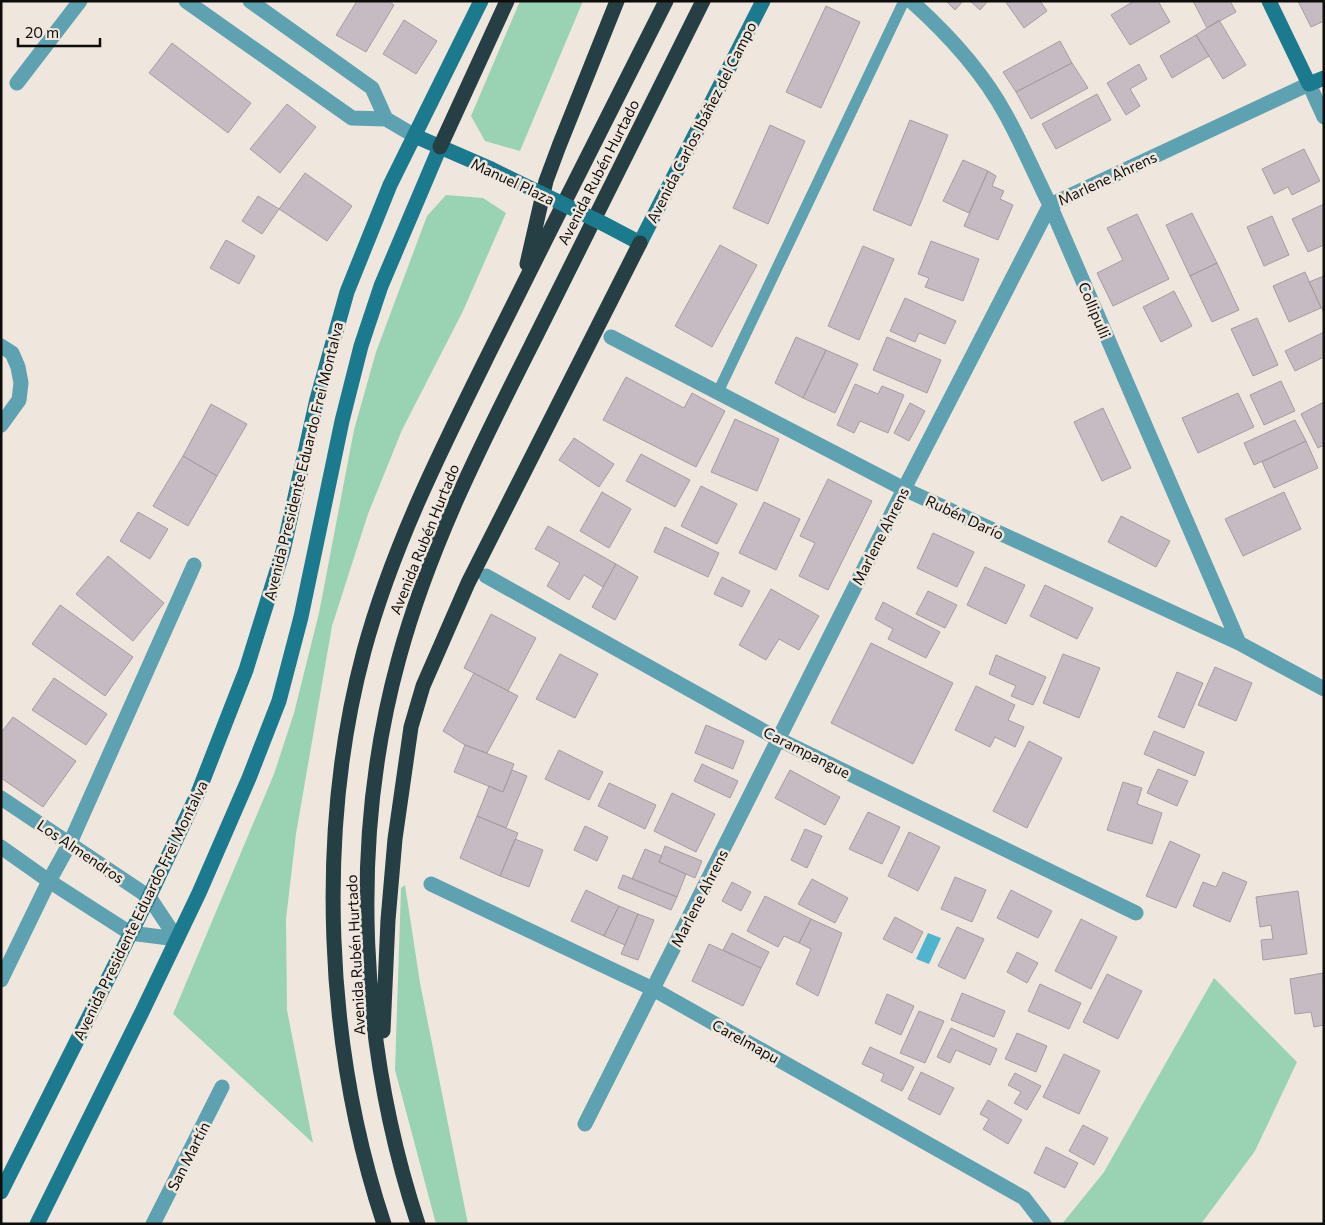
<svg xmlns="http://www.w3.org/2000/svg" width="1325" height="1225" viewBox="0 0 1325 1225" font-family="Commissioner,sans-serif">
<style>
.green{fill:#99d3b4}
.water{fill:#4fb5ce}
.building{fill:#c6bbc2;stroke:#a69ca2}
.lines{fill:none;stroke-linecap:round;stroke-linejoin:round}
.lane{stroke:#5ea1b1;stroke-width:11}
.street{stroke:#5ea1b1;stroke-width:15}
.secondary{stroke:#1b7a8d;stroke-width:15}
.highway{stroke:#263f45;stroke-width:15}
.secondary-bridge{stroke:#1b7a8d;stroke-width:15}
.labels{text-anchor:middle;dominant-baseline:central;stroke-width:5;stroke-linejoin:round;paint-order:stroke}
.street-label{font-size:15px;fill:#0f0d0a;stroke:#efe7de}
</style>
<rect width="100%" height="100%" fill="#efe7de"/>
<!-- green -->
<path class="green" d="M520,1H583L520,151L485,141L471,116Z
M446,195L483,198L506,213L463,311L402,430L368,514L332,626L296,834L286,919L287,1010L313,1143L173,1014L274,774L294,713L319,613L354,430L376,352L427,216Z
M405,885L420,983L468,1224H436L395,1070L401,888Z
M1214,978L1297,1062L1255,1151L1201,1224H1062L1104,1172Z"/>
<!-- water -->
<path class="water" d="M928,933L941,938L929,964L916,959Z"/>
<!-- building -->
<path class="building" d="M357,1H388L394,5L366,52L336,35Z
M946,1H963L955,10Z
M970,1H988L980,10Z
M1005,1H1040L1047,11L1024,28Z
M1134,1H1158L1170,22L1130,45L1111,15Z
M1193,1H1230L1236,12L1207,28Z
M1298,1H1324V21L1311,27Z
M826,6L860,22L821,108L786,92Z
M404,20L437,41L416,74L383,54Z
M1219,20L1246,65L1223,79L1196,35Z
M1196,35L1209,56L1172,78L1160,56Z
M1060,41L1072,63L1016,92L1003,72Z
M172,43L251,103L228,133L149,73Z
M1072,63L1088,88L1031,119L1016,92Z
M1139,64L1147,79L1130,89L1140,106L1126,115L1107,83Z
M1097,94L1111,120L1056,149L1042,124Z
M287,104L316,127L280,173L250,149Z
M910,120L948,135L911,226L873,210Z
M770,125L805,141L768,224L733,208Z
M1304,149L1320,181L1292,195L1288,187L1274,194L1262,169Z
M963,160L988,171L969,213L943,201Z
M988,171L996,176L992,186L1004,191L1000,199L1013,205L998,240L964,226Z
M305,173L352,206L327,241L279,209Z
M258,196L279,209L262,234L242,221Z
M1324,204V245L1308,252L1292,219Z
M1192,213L1217,263L1190,276L1166,225Z
M1137,214L1169,279L1113,306L1097,273L1123,260L1107,228Z
M1272,216L1289,255L1264,266L1247,227Z
M226,240L255,256L239,284L210,268Z
M931,241L979,259L963,301L925,287L929,278L918,274Z
M720,245L757,265L712,347L675,326Z
M863,246L894,259L859,340L828,326Z
M1217,263L1239,310L1212,322L1190,276Z
M1305,272L1321,308L1289,322L1273,286Z
M1324,276V313L1309,282Z
M1174,291L1192,326L1161,342L1143,307Z
M905,298L956,321L945,344L919,333L915,342L890,331Z
M1257,318L1278,365L1253,376L1231,329Z
M1324,332V357L1295,371L1285,351Z
M796,337L826,350L803,398L775,383Z
M887,337L941,360L927,393L873,370Z
M826,350L858,364L835,413L803,398Z
M626,377L684,408L692,393L725,411L696,467L603,420Z
M1281,381L1295,411L1264,425L1250,395Z
M855,384L878,394L882,386L904,395L888,433L860,421L854,433L837,425Z
M1238,393L1254,427L1198,453L1182,418Z
M1324,402V445L1318,448L1301,414Z
M910,403L925,411L909,441L894,433Z
M211,404L247,424L217,476L183,456Z
M1103,408L1131,468L1102,481L1074,422Z
M735,419L779,439L757,491L711,472Z
M1295,420L1306,441L1254,465L1244,443Z
M574,438L614,464L599,487L559,460Z
M1306,441L1318,468L1274,488L1262,462Z
M641,454L690,480L675,507L626,481Z
M183,456L217,476L188,526L153,506Z
M828,479L872,501L828,590L799,576L815,543L800,536Z
M701,486L737,504L717,544L681,526Z
M602,492L631,509L609,548L580,531Z
M1284,492L1301,529L1243,556L1225,519Z
M764,502L800,519L776,570L739,553Z
M138,512L168,529L150,559L120,541Z
M1121,516L1170,541L1156,567L1108,542Z
M548,526L616,564L603,587L584,575L569,600L547,586L560,563L535,549Z
M665,527L719,553L708,577L654,552Z
M933,533L974,552L957,587L917,568Z
M108,556L164,603L133,641L76,594Z
M616,564L638,577L615,620L592,607Z
M985,567L1025,585L1006,624L967,605Z
M722,577L750,591L742,607L714,594Z
M1045,585L1093,608L1077,639L1030,616Z
M771,589L819,616L799,650L779,639L766,660L739,645Z
M928,591L957,605L945,628L916,614Z
M883,602L940,632L926,658L888,639L893,629L875,619Z
M60,605L133,657L105,696L32,644Z
M491,614L536,638L508,691L464,668Z
M871,643L953,683L913,764L831,723Z
M560,654L598,674L575,718L536,699Z
M1063,654L1100,668L1079,718L1043,703Z
M996,655L1046,677L1033,705L1011,696L1016,686L989,674Z
M1215,667L1252,683L1236,721L1198,705Z
M1177,672L1203,683L1184,728L1158,717Z
M474,673L518,696L487,753L465,745L443,731Z
M54,678L107,714L86,745L32,710Z
M976,686L1015,705L1008,720L1024,727L1015,747L995,737L990,747L955,730Z
M13,717L76,761L43,807L1,778V733Z
M706,725L744,741L733,769L695,753Z
M1154,731L1204,752L1195,776L1144,754Z
M1029,741L1062,758L1027,828L993,811Z
M465,745L514,764L503,792L454,772Z
M559,750L603,772L589,800L545,779Z
M702,764L738,781L730,798L694,781Z
M1158,769L1188,781L1177,806L1147,793Z
M512,770L527,776L506,828L477,816L489,786L503,792Z
M790,770L840,797L825,825L775,798Z
M1123,782L1142,788L1137,804L1162,813L1152,844L1107,830Z
M609,783L656,805L645,829L598,806Z
M672,793L715,814L696,852L654,831Z
M868,812L900,827L882,864L849,849Z
M477,816L518,833L500,876L460,858Z
M585,826L608,837L597,861L574,850Z
M805,829L822,836L807,868L791,860Z
M909,832L940,847L918,891L888,876Z
M515,839L543,850L529,887L500,876Z
M1170,841L1200,855L1176,908L1146,896Z
M665,846L702,861L695,878L659,862Z
M645,849L662,856L659,862L686,874L677,897L632,879Z
M1223,872L1247,882L1230,922L1193,906L1203,882L1216,887Z
M623,875L677,897L671,910L618,888Z
M955,877L986,890L972,922L941,909Z
M812,879L848,898L835,923L798,904Z
M732,882L751,892L741,911L722,901Z
M586,890L619,906L604,936L571,921Z
M1011,890L1052,911L1038,938L997,918Z
M1298,891L1307,954L1263,960L1261,940L1273,939L1271,925L1260,927L1256,897Z
M765,896L811,919L799,943L784,936L778,947L747,931Z
M619,906L638,914L625,945L604,936Z
M638,914L654,920L638,960L621,954Z
M895,917L923,932L912,953L883,939Z
M811,919L842,933L818,996L796,984L811,949L799,943Z
M1081,919L1117,937L1091,989L1055,971Z
M957,927L984,939L965,979L938,966Z
M732,933L769,952L761,968L723,950Z
M709,944L761,968L743,1006L692,981Z
M1017,952L1038,963L1027,983L1007,972Z
M1323,973L1324,1025L1314,1027L1311,1012L1295,1014L1290,979Z
M1107,974L1142,991L1118,1039L1083,1022Z
M1040,984L1081,1003L1069,1029L1028,1011Z
M962,993L1005,1011L994,1037L951,1020Z
M887,994L914,1006L901,1035L875,1023Z
M919,1011L944,1021L925,1063L900,1053Z
M951,1028L997,1049L990,1065L956,1050L950,1063L937,1057Z
M1017,1033L1047,1046L1036,1072L1005,1059Z
M870,1047L914,1067L902,1091L881,1081L884,1074L862,1064Z
M1064,1054L1100,1071L1079,1114L1043,1097Z
M921,1072L954,1088L940,1115L908,1099Z
M1015,1073L1041,1086L1027,1110L1014,1103L1021,1092L1008,1085Z
M988,1100L1022,1120L1008,1144L983,1129L989,1119L980,1114Z
M1083,1125L1108,1138L1094,1165L1069,1151Z
M1046,1147L1078,1163L1065,1188L1034,1173Z"/>
<g class="lines">
<!-- lane -->
<path class="lane" d="M718,392L904,1"/>
<!-- street -->
<path class="street" d="M186,1L352,118L386,119L415,136
M250,1L372,88L386,119
M911,1C948,34 982,71 1006,115C1022,144 1035,175 1050,205L1239,643
M17,83L80,1
M611,337L904,489L1239,643L1324,689
M1,346L12,353L18,367L21,383L19,400L1,425
M486,576L778,739L1136,913
M1,798L149,897L177,939
M1,847L49,881L130,933L177,939
M431,884L653,989L1024,1198L1044,1224
M1,980L49,881L70,843L194,565
M585,1124L904,489L1050,205L1309,84L1324,117
M153,1224L222,1087"/>
<!-- secondary -->
<path class="secondary" d="M1269,1L1309,84L1324,78
M415,136L491,169
M604,224L640,243L763,1
M1,1192L149,897L198,793L246,670L283,551L317,399L347,292L390,185L481,1
M37,1224L142,1012L199,893L249,778L279,701L301,617L342,421L361,346L381,286L440,147"/>
<!-- highway -->
<path class="highway" d="M440,147L507,1
M527,264L546,181L559,146L617,1
M383,1031L388,920L395,839L411,727L423,686L468,583L640,243
M384,1224C325,1047 316,831 364,651C393,544 444,444 493,345C550,230 608,116 666,1
M418,1224C359,1045 349,840 399,658C430,544 484,439 537,334C592,223 648,112 703,1"/>
<!-- secondary-bridge -->
<path class="secondary-bridge" d="M491,169L604,224"/>
</g>
<g class="labels">
<!-- street labels -->
<g class="street-label">
<text transform="translate(701 122) rotate(-63)">Avenida Carlos Ibáñez del Campo</text>
<text transform="translate(598 172) rotate(-63)">Avenida Rubén Hurtado</text>
<text transform="translate(1107 178) rotate(-25)">Marlene Ahrens</text>
<text transform="translate(513 181) rotate(25)">Manuel Plaza</text>
<text transform="translate(1095 310) rotate(67)">Collipulli</text>
<text transform="translate(303 461) rotate(-76)">Avenida Presidente Eduardo Frei Montalva</text>
<text transform="translate(965 517) rotate(25)">Rubén Darío</text>
<text transform="translate(880 536) rotate(-63)">Marlene Ahrens</text>
<text transform="translate(424 539) rotate(-68)">Avenida Rubén Hurtado</text>
<text transform="translate(807 752) rotate(27)">Carampangue</text>
<text transform="translate(81 851) rotate(34)">Los Almendros</text>
<text transform="translate(699 898) rotate(-63)">Marlene Ahrens</text>
<text transform="translate(140 910) rotate(-64)">Avenida Presidente Eduardo Frei Montalva</text>
<text transform="translate(355 955) rotate(-93)">Avenida Rubén Hurtado</text>
<text transform="translate(746 1041) rotate(29)">Carelmapu</text>
<text transform="translate(188 1156) rotate(-63)">San Martín</text>
</g>
</g>
<!-- border -->
<rect width="1325" height="1225" fill="none" stroke="#0f0d0a" stroke-width="5"/>
<!-- scale -->
<path d="M18 38v8h82v-8" fill="none" stroke="#0f0d0a" stroke-width="2.5"/>
<text x="25" y="38" font-size="15" fill="#0f0d0a" stroke="#efe7de" stroke-width="4" paint-order="stroke">20 m</text>
</svg>
